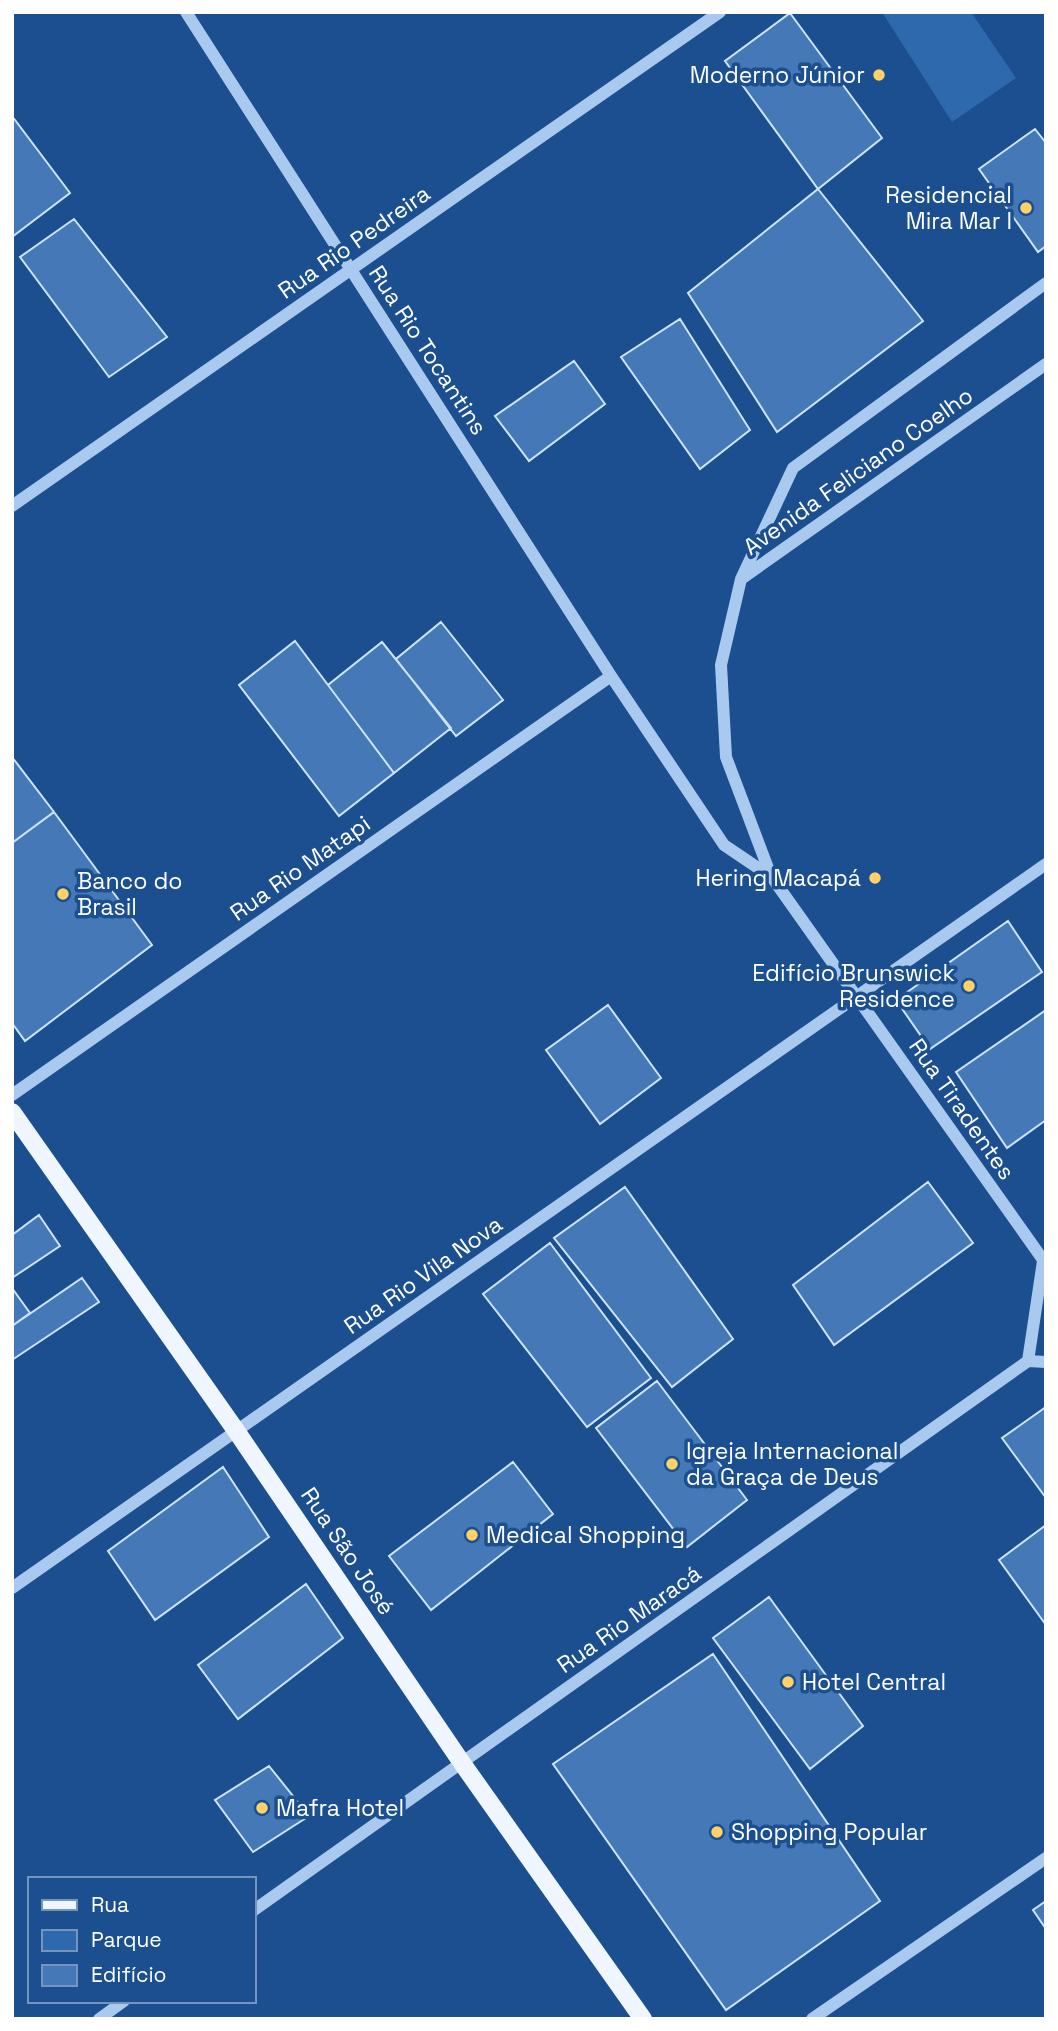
<svg xmlns="http://www.w3.org/2000/svg" width="1058" height="2031" viewBox="0 0 1058 2031" font-family="'Space Grotesk',sans-serif">
<style>
.green{fill:#2e69ad}
.building{fill:#4478b7;stroke:#cfe3fa;stroke-width:2}
.lines{fill:none;stroke-linecap:round;stroke-linejoin:round}
.minor{stroke:#a9c9ee;stroke-width:12}
.major{stroke:#f0f6ff;stroke-width:18}
.poi-dot{fill:#ffd166;stroke:#1b4f8f;stroke-width:2.5}
.labels{text-anchor:middle;dominant-baseline:central;stroke-width:7;stroke-linejoin:round;paint-order:stroke}
.poi-label{font-size:23px;fill:#fff;stroke:#1b4f8f;text-anchor:start}
.street-label{font-size:23px;fill:#fff;stroke:#1b4f8f}
</style>
<rect width="100%" height="100%" fill="#1b4f8f"/>
<!-- green -->
<path class="green" d="M882,12H971L1016,78L952,122Z"/>
<!-- building -->
<path class="building" d="M790,13L882,138L818,189L725,61Z
M12,116L70,193L12,237Z
M1035,129L1046,143V246L1038,252L979,169Z
M818,189L923,321L777,432L688,293Z
M74,219L167,337L109,377L20,257Z
M680,319L750,430L700,469L621,357Z
M574,361L605,404L529,461L495,416Z
M441,622L503,700L456,736L396,659Z
M295,641L394,773L339,816L239,685Z
M382,642L451,728L394,773L328,685Z
M12,757L54,812L12,843Z
M54,812L152,945L25,1041L12,1023V843Z
M1008,921L1042,972L930,1049L896,1000Z
M608,1005L661,1078L600,1124L546,1050Z
M1046,1010V1120L1007,1148L956,1072Z
M928,1182L973,1243L834,1345L793,1285Z
M625,1187L733,1339L672,1387L554,1238Z
M39,1215L60,1246L12,1278V1235Z
M550,1243L651,1378L587,1427L483,1294Z
M82,1278L99,1302L12,1360V1326Z
M12,1288L30,1313L12,1326Z
M657,1381L747,1500L687,1547L596,1428Z
M1046,1407V1498L1002,1438Z
M513,1462L553,1514L431,1610L389,1556Z
M223,1467L269,1537L155,1620L108,1551Z
M1046,1525V1625L999,1560Z
M306,1584L343,1638L238,1719L198,1665Z
M769,1597L863,1726L810,1769L713,1638Z
M713,1654L880,1901L726,2010L553,1764Z
M269,1766L309,1816L253,1852L215,1800Z
M1046,1901V1929L1033,1910Z"/>
<g class="lines">
<!-- minor -->
<path class="minor" d="M186,12L611,676L724,845L770,876
M1046,283L793,468L741,579L721,665L726,757L771,876L1046,1264
M12,506L720,12
M741,579L1046,364
M12,1095L611,676
M1028,1361L1043,1261
M12,1588L1046,864
M254,1910L1028,1361L1046,1362
M99,2019L124,2001
M812,2019L1046,1858"/>
<!-- major -->
<path class="major" d="M12,1112L237,1432L462,1763L643,2019"/>
</g>
<!-- markers -->
<g class="poi-dot">
<circle cx="879" cy="75" r="7"/>
<circle cx="1026" cy="208" r="7"/>
<circle cx="875" cy="878" r="7"/>
<circle cx="63" cy="894" r="7"/>
<circle cx="969" cy="986" r="7"/>
<circle cx="672" cy="1464" r="7"/>
<circle cx="472" cy="1535" r="7"/>
<circle cx="788" cy="1682" r="7"/>
<circle cx="262" cy="1808" r="7"/>
<circle cx="717" cy="1832" r="7"/>
</g>
<g class="labels">
<!-- poi labels -->
<g class="poi-label">
<text x="865" y="75" text-anchor="end">Moderno Júnior</text>
<text x="1012" y="195" text-anchor="end">Residencial<tspan x="1012" dy="26">Mira Mar I</tspan></text>
<text x="861" y="878" text-anchor="end">Hering Macapá</text>
<text x="77" y="881">Banco do<tspan x="77" dy="26">Brasil</tspan></text>
<text x="955" y="973" text-anchor="end">Edifício Brunswick<tspan x="955" dy="26">Residence</tspan></text>
<text x="686" y="1451">Igreja Internacional<tspan x="686" dy="26">da Graça de Deus</tspan></text>
<text x="486" y="1535">Medical Shopping</text>
<text x="802" y="1682">Hotel Central</text>
<text x="276" y="1808">Mafra Hotel</text>
<text x="731" y="1832">Shopping Popular</text>
</g>
<!-- street labels -->
<g class="street-label">
<text transform="translate(354 242) rotate(-35)">Rua Rio Pedreira</text>
<text transform="translate(428 350) rotate(57)">Rua Rio Tocantins</text>
<text transform="translate(858 471) rotate(-35)">Avenida Feliciano Coelho</text>
<text transform="translate(300 868) rotate(-35)">Rua Rio Matapi</text>
<text transform="translate(962 1109) rotate(55)">Rua Tiradentes</text>
<text transform="translate(423 1275) rotate(-35)">Rua Rio Vila Nova</text>
<text transform="translate(348 1551) rotate(56)">Rua São José</text>
<text transform="translate(629 1619) rotate(-35)">Rua Rio Maracá</text>
</g>
</g>
<!-- border -->
<rect width="1058" height="2031" fill="none" stroke="#ffffff" stroke-width="28"/>
<!-- legend -->
<rect x="28" y="1877" width="228" height="126" fill="#1b4f8f" stroke="#7695bc" stroke-width="2"/>
<rect x="42" y="1900" width="35" height="10" fill="#f0f6ff" stroke="#7695bc" stroke-width="2"/>
<text x="91" y="1912" font-size="21" fill="#ffffff">Rua</text>
<rect x="42" y="1930" width="35" height="21" fill="#2e69ad" stroke="#7695bc" stroke-width="2"/>
<text x="91" y="1947" font-size="21" fill="#ffffff">Parque</text>
<rect x="42" y="1965" width="35" height="21" fill="#4478b7" stroke="#7695bc" stroke-width="2"/>
<text x="91" y="1982" font-size="21" fill="#ffffff">Edifício</text>
</svg>
